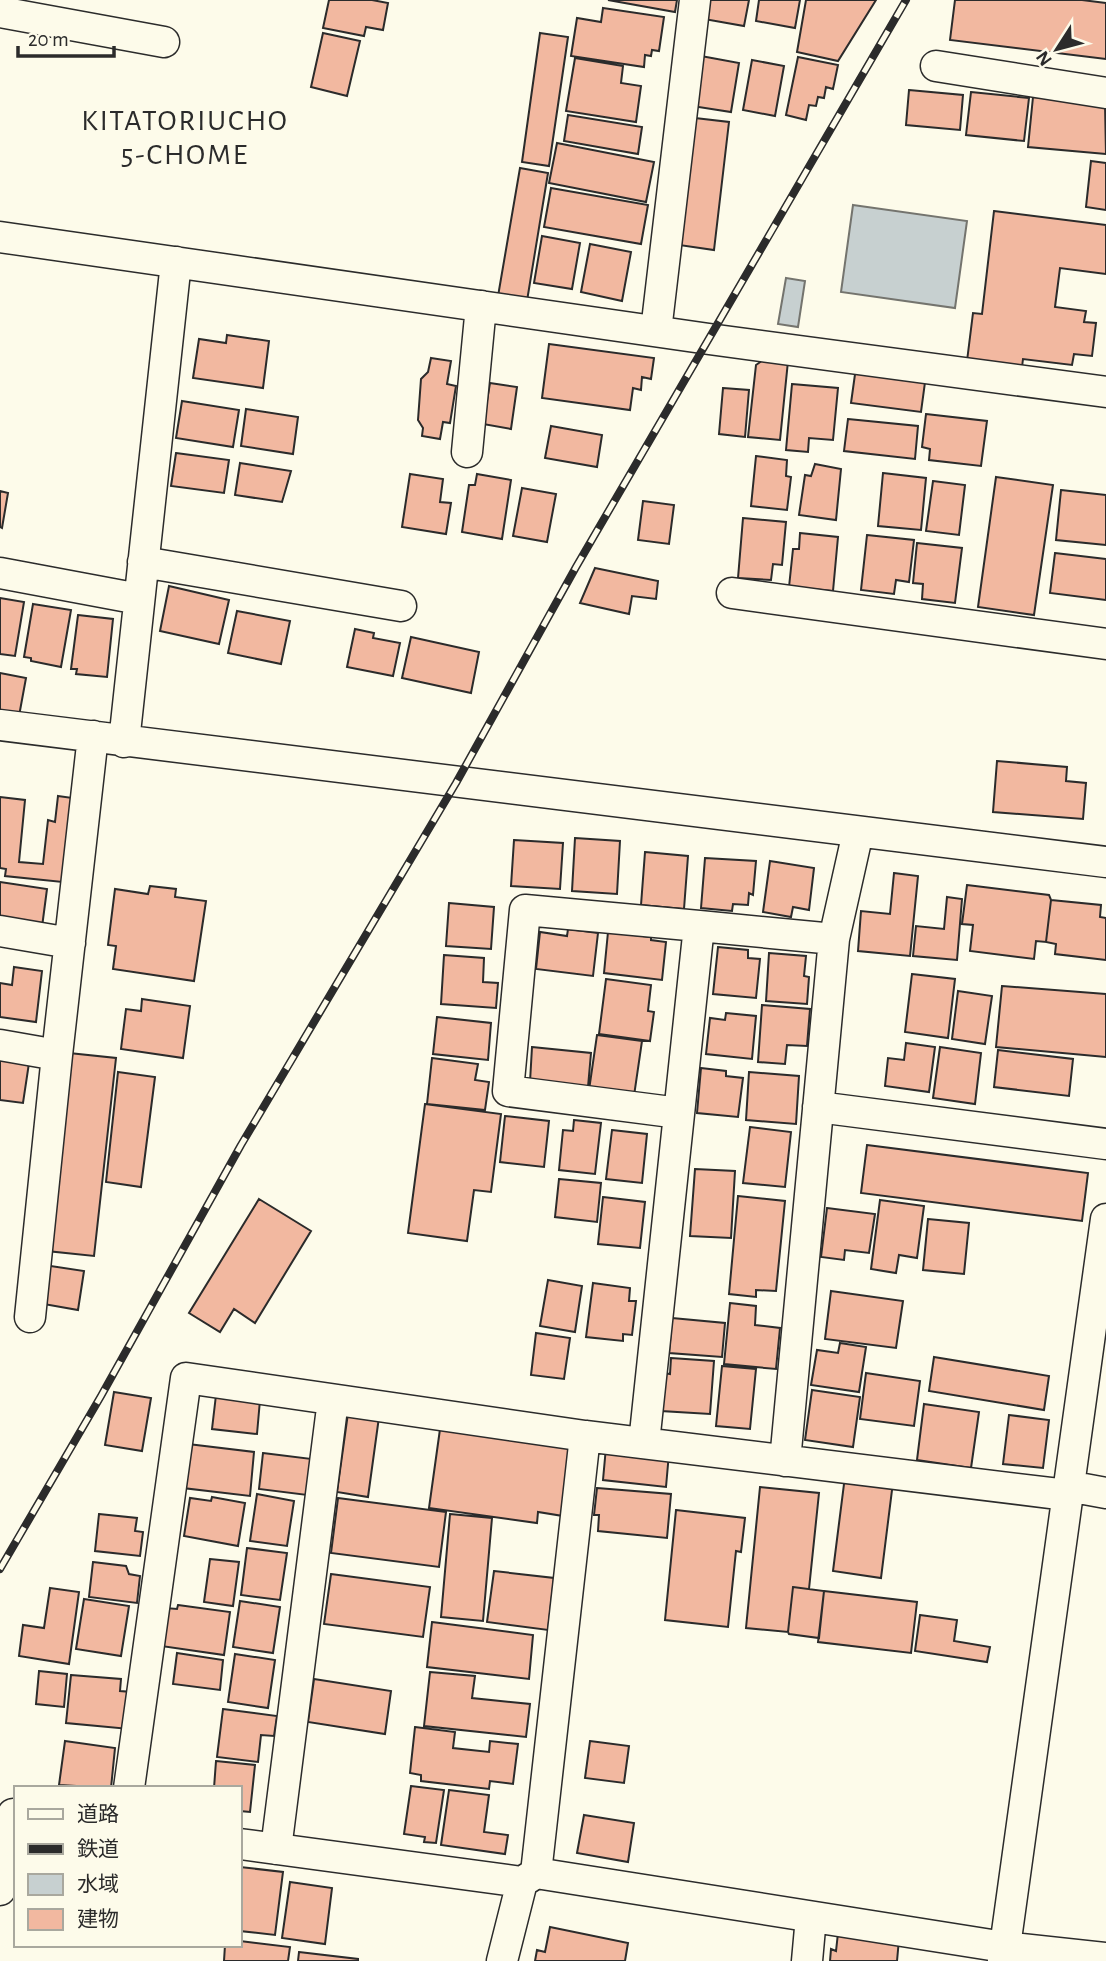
<svg xmlns="http://www.w3.org/2000/svg" width="1106" height="1961" viewBox="0 0 1106 1961" font-family="'Alegreya Sans','Noto Sans JP',sans-serif">
<style>
.water{fill:#c7d0d0;stroke:#74746e;stroke-width:2}
.building{fill:#f2b8a0;stroke:#2b2b2b;stroke-width:2}
.lines{fill:none;stroke-linecap:round;stroke-linejoin:round}
.street-casing{stroke:#2b2b2b;stroke-width:33}
.street{stroke:#fdfbea;stroke-width:30}
.rail-casing{stroke:#2b2b2b;stroke-width:8}
.rail{stroke:#fdfbea;stroke-width:5;stroke-dasharray:16;stroke-linecap:butt}
.labels{text-anchor:middle;dominant-baseline:central;stroke-width:5;stroke-linejoin:round;paint-order:stroke}
.neighbourhood-label{font-size:30px;letter-spacing:2px;fill:#2b2b2b;stroke:#fdfbea}
</style>
<rect width="100%" height="100%" fill="#fdfbea"/>
<!-- water -->
<path class="water" d="M853,205L967,221L955,308L841,292Z
M786,278L805,281L798,327L778,324Z"/>
<!-- building -->
<path class="building" d="M329,0H372L388,3L383,30L366,27L364,36L323,28Z
M608,0H677L675,12Z
M707,0H749L744,26L704,19Z
M759,0H800L795,28L756,21Z
M806,0H876L838,61L797,52Z
M955,0H1082L1106,3V59L950,40Z
M603,8L664,17L659,51L652,50L651,56L645,55L644,67L571,56L577,18L601,22Z
M323,33L360,41L347,96L311,87Z
M540,33L568,37L549,166L522,162Z
M701,56L739,63L731,112L692,106Z
M798,57L838,65L833,89L826,87L824,98L818,97L816,106L809,105L806,120L786,115Z
M575,58L623,66L621,83L641,86L636,122L566,111Z
M752,60L784,66L775,116L743,110Z
M909,90L963,95L960,130L906,125Z
M971,92L1029,98L1024,141L966,135Z
M1033,97L1105,104L1106,154L1028,147Z
M568,115L642,127L638,154L564,141Z
M695,118L729,122L714,250L679,245Z
M557,143L654,162L646,202L549,183Z
M1091,161L1106,163V210L1086,207Z
M520,168L548,173L526,307L497,302Z
M551,188L648,205L641,244L544,227Z
M994,211L1106,225V274L1060,268L1055,307L1086,311L1084,322L1096,323L1092,356L1074,354L1072,365L1023,359L1022,367L967,361L973,313L982,314Z
M542,236L580,243L572,289L534,283Z
M590,244L631,252L622,301L581,292Z
M227,335L269,341L263,388L193,378L199,339L226,343Z
M549,344L654,358L651,379L642,377L641,390L633,388L630,410L542,398Z
M431,358L451,361L447,384L456,386L450,423L443,422L440,439L422,436L423,428L418,420L421,379L428,372Z
M766,358L788,361L780,440L748,437L756,365Z
M856,367L926,375L921,412L851,403Z
M490,383L517,387L511,429L483,424Z
M792,384L838,388L833,440L809,438L808,452L786,450Z
M723,388L749,390L745,437L719,434Z
M182,401L239,410L233,447L176,438Z
M246,409L298,417L293,454L241,446Z
M926,414L987,421L981,466L929,460L930,449L922,447Z
M848,419L918,426L915,459L844,451Z
M551,426L602,435L597,467L545,458Z
M176,453L229,460L224,493L171,486Z
M756,456L787,460L786,476L791,477L787,510L751,506Z
M240,463L291,471L282,502L235,495Z
M815,464L841,469L836,520L799,515L805,475L811,476Z
M883,473L926,478L921,530L878,526Z
M410,474L443,479L440,502L451,503L446,534L402,527Z
M477,474L511,480L502,539L462,532L469,485H475Z
M996,477L1053,485L1034,615L978,607Z
M933,481L965,485L959,535L926,531Z
M522,488L556,494L547,542L513,536Z
M1061,490L1106,495V545L1056,540Z
M0,491L8,493L2,528L0,527Z
M643,501L674,505L669,544L638,540Z
M743,518L786,522L782,565L773,564L771,580L738,578Z
M800,533L838,537L833,591L789,587L793,549H799Z
M867,535L914,540L909,582L896,580L894,594L861,590Z
M917,543L962,548L955,603L922,599L923,584L913,583Z
M1055,553L1106,559V600L1050,593Z
M595,568L658,581L656,599L632,596L629,614L580,603Z
M169,586L229,600L219,644L160,631Z
M0,598L24,602L15,656L0,654Z
M33,604L71,610L61,667L31,661V658L24,657Z
M237,611L290,621L281,664L228,653Z
M78,615L113,619L107,677L76,674L77,669H71Z
M355,629L374,633L373,638L400,643L393,676L347,667Z
M411,637L479,652L471,693L402,678Z
M0,673L26,678L19,716L0,713Z
M997,761L1067,767L1066,781L1086,783L1083,819L993,812Z
M58,796L80,799L72,883L5,876L6,869L0,868V797L25,800L19,862L43,864L48,820L55,822Z
M575,838L620,841L617,894L572,891Z
M514,840L563,843L560,889L511,886Z
M645,852L688,856L684,909L641,905Z
M705,858L756,861L753,895L749,893L748,905L733,904L732,911L701,908Z
M770,861L814,868L809,910L793,907L791,917L763,912Z
M894,873L918,876L910,956L858,951L861,911L890,914Z
M0,882L47,889L42,927L0,921Z
M967,885L1049,895L1051,900L1046,942L1036,941L1034,959L970,951L973,925L962,924Z
M150,886L176,889L175,897L206,901L194,981L113,969L116,946L108,945L115,889L148,894Z
M947,897L962,899L957,960L913,956L916,926L944,929Z
M1051,900L1101,905L1100,917L1106,918V960L1055,954L1056,944L1046,942Z
M449,903L494,907L491,949L446,946Z
M568,929L598,933L593,976L536,969L540,932L567,936Z
M608,932L651,937V940L666,942L662,980L604,973Z
M718,947L748,950V958L760,959L756,998L713,994Z
M769,953L806,956L804,976L809,977L807,1004L766,1001Z
M444,955L484,958L483,982L498,983L496,1008L441,1004Z
M14,967L42,971L36,1022L0,1017V983L12,985Z
M912,974L955,979L948,1038L905,1032Z
M606,979L651,985L648,1011L654,1012L650,1041L599,1034Z
M1002,986L1106,994V1057L996,1047Z
M958,991L992,996L985,1044L952,1039Z
M142,999L190,1006L183,1058L121,1049L126,1009L141,1011Z
M762,1005L810,1009L807,1046L787,1045L785,1064L758,1062Z
M726,1013L756,1016L752,1059L706,1054L710,1018L725,1020Z
M437,1017L491,1023L488,1060L433,1054Z
M597,1035L642,1041L634,1096L589,1090Z
M906,1043L935,1047L929,1092L885,1086L888,1058L904,1060Z
M532,1047L591,1053L588,1087L530,1082Z
M940,1047L981,1053L975,1104L933,1098Z
M998,1050L1073,1059L1069,1096L994,1087Z
M69,1053L116,1058L94,1256L47,1251Z
M0,1058L29,1063L23,1103L0,1100Z
M432,1058L478,1064L475,1080L489,1082L485,1110L427,1104Z
M701,1068L726,1071V1076L743,1078L738,1117L697,1113Z
M118,1072L155,1077L141,1187L106,1182Z
M749,1072L799,1076L796,1124L746,1120Z
M425,1104L501,1114L491,1192L474,1190L467,1241L408,1233Z
M505,1116L549,1121L544,1167L500,1162Z
M574,1120L601,1123L595,1174L559,1170L563,1130L573,1131Z
M750,1127L791,1132L785,1187L743,1183Z
M612,1130L647,1134L642,1183L606,1179Z
M867,1145L1088,1173L1082,1221L861,1193Z
M695,1169L735,1171L731,1238L690,1236Z
M559,1179L601,1183L597,1222L555,1217Z
M738,1196L785,1201L776,1291L756,1290V1297L729,1294Z
M603,1197L645,1202L640,1248L598,1244Z
M259,1199L311,1231L255,1323L234,1309L220,1332L189,1313Z
M880,1200L924,1206L917,1258L899,1255L896,1273L871,1269Z
M827,1208L875,1214L869,1253L845,1250L844,1260L821,1257Z
M928,1219L969,1223L964,1274L923,1270Z
M44,1265L84,1271L78,1310L38,1303Z
M548,1280L582,1286L575,1332L540,1326Z
M593,1283L630,1288L629,1301H636L632,1335L623,1334V1341L586,1337Z
M831,1291L903,1301L896,1348L825,1339Z
M730,1303L756,1306L755,1325L780,1328L776,1369L724,1364Z
M672,1318L725,1323L722,1357L669,1353Z
M536,1333L570,1338L564,1379L531,1375Z
M840,1343L866,1347L859,1392L811,1385L817,1350L838,1353Z
M934,1357L1049,1376L1044,1410L929,1391Z
M671,1358L714,1361L710,1414L661,1411L664,1373L670,1374Z
M722,1366L756,1369L750,1429L716,1426Z
M866,1373L920,1381L914,1426L860,1419Z
M812,1390L860,1397L853,1447L805,1440Z
M114,1392L151,1398L142,1451L105,1445Z
M216,1395L260,1400L257,1434L212,1429Z
M924,1404L979,1412L971,1468L917,1460Z
M348,1413L379,1417L368,1497L337,1492Z
M1009,1415L1049,1420L1043,1468L1003,1464Z
M441,1422L573,1440L563,1516L538,1512L537,1523L429,1508Z
M188,1444L254,1452L250,1496L183,1488Z
M606,1447L669,1453L666,1487L603,1480Z
M263,1453L312,1459L307,1495L259,1489Z
M845,1476L893,1482L881,1578L833,1571Z
M760,1487L819,1493L809,1589L793,1587L788,1632L746,1628Z
M597,1488L671,1494L667,1538L598,1531L599,1515H594Z
M257,1494L294,1501L287,1546L250,1541Z
M212,1497L245,1503L238,1546L184,1536L190,1498L211,1501Z
M338,1498L446,1512L439,1567L331,1553Z
M676,1510L745,1518L741,1552L736,1551L728,1627L665,1620Z
M99,1514L137,1518L135,1531L143,1532L140,1556L95,1551Z
M450,1514L492,1518L483,1621L441,1617Z
M247,1548L287,1553L280,1600L241,1595Z
M210,1559L239,1562L233,1606L204,1602Z
M93,1562L126,1566L129,1574L140,1576L137,1603L89,1597Z
M494,1571L554,1578L548,1630L487,1622Z
M331,1574L430,1587L423,1637L324,1624Z
M793,1587L824,1591L819,1638L789,1634L788,1632Z
M50,1588L79,1592L69,1664L19,1656L23,1625L44,1628Z
M824,1591L917,1602L911,1653L818,1642Z
M84,1599L129,1606L121,1656L76,1649Z
M240,1601L280,1607L273,1653L233,1647Z
M178,1605L230,1612L224,1655L161,1646L166,1608L177,1609Z
M920,1615L957,1620L954,1641L990,1647L987,1662L915,1651Z
M432,1622L533,1635L529,1679L427,1667Z
M177,1653L223,1660L220,1690L173,1684Z
M235,1654L275,1660L268,1708L228,1702Z
M39,1671L67,1674L64,1707L36,1704Z
M430,1672L475,1676L472,1698L530,1704L526,1737L424,1726Z
M71,1675L121,1679L120,1691L132,1692L129,1729L66,1723Z
M314,1679L391,1691L385,1734L308,1722Z
M223,1709L277,1716L274,1736L261,1735L258,1762L217,1757Z
M415,1727L455,1732L453,1748L489,1752L490,1741L518,1744L513,1784L490,1781L489,1789L421,1781V1775L410,1773Z
M65,1741L115,1748L111,1788L59,1785Z
M590,1741L629,1746L624,1783L585,1778Z
M216,1761L255,1765L250,1812L240,1811V1788H214Z
M411,1786L444,1790L436,1843L424,1842L425,1837L404,1834Z
M449,1790L489,1795L484,1832L508,1835L505,1854L441,1845Z
M584,1815L634,1823L628,1862L577,1853Z
M240,1867L283,1872L275,1935L240,1931Z
M290,1882L332,1888L325,1944L282,1938Z
M550,1927L628,1943L625,1961H535L537,1950L545,1952Z
M838,1933L899,1939L897,1961H830L831,1949L836,1951Z
M240,1941L290,1947L288,1961H224L225,1945H240Z
M299,1952L358,1959V1961H298Z"/>
<g class="lines">
<!-- street casing -->
<g class="street-casing">
<path id="street" d="M0,12L164,42
M936,66L1106,93
M0,237L709,339L1106,392
M656,331L695,0
M467,452L481,306
M143,562L401,606
M0,573L139,599
M732,593L1106,644
M0,725L1106,862
M124,742L176,262
M0,931L70,943
M834,939L858,832
M0,1045L57,1055
M818,1107L1106,1144
M679,1113L508,1091L525,910L699,926
M30,1317L57,1055L93,736
M644,1443L699,926L834,939L785,1461
M1068,1486L1106,1493
M129,1788L186,1378L585,1436L1067,1495
M240,1844L522,1882L536,1873L1004,1947L1106,1958
M276,1849L333,1400
M536,1873L585,1436
M0,1890L13,1814
M502,1961L522,1882
M807,1961L811,1917
M1003,1961L1106,1219"/>
</g>
<!-- street -->
<use href="#street" class="street"/>
<!-- rail casing -->
<g class="rail-casing">
<path id="rail" d="M0,1569L101,1396L241,1145L456,783L576,567L906,0"/>
</g>
<!-- rail -->
<use href="#rail" class="rail"/>
</g>
<g class="labels">
<!-- neighbourhood labels -->
<g class="neighbourhood-label">
<text x="185" y="121">KITATORIUCHO<tspan x="185" dy="34">5-CHOME</tspan></text>
</g>
</g>
<!-- legend -->
<rect x="14" y="1786" width="228" height="161" fill="#fdfbea" stroke="#a9a89e" stroke-width="2"/>
<rect x="28" y="1809" width="35" height="10" fill="#fdfbea" stroke="#a9a89e" stroke-width="2"/>
<text x="77" y="1821" font-size="21" fill="#2b2b2b">道路</text>
<rect x="28" y="1844" width="35" height="10" fill="#2b2b2b" stroke="#a9a89e" stroke-width="2"/>
<text x="77" y="1856" font-size="21" fill="#2b2b2b">鉄道</text>
<rect x="28" y="1874" width="35" height="21" fill="#c7d0d0" stroke="#a9a89e" stroke-width="2"/>
<text x="77" y="1891" font-size="21" fill="#2b2b2b">水域</text>
<rect x="28" y="1909" width="35" height="21" fill="#f2b8a0" stroke="#a9a89e" stroke-width="2"/>
<text x="77" y="1926" font-size="21" fill="#2b2b2b">建物</text>
<!-- north arrow -->
<g transform="translate(1057 49) rotate(234)" stroke="#fdfbea" stroke-width="5" paint-order="stroke">
<path d="M0-5L12 26L0 18L-12 26Z" fill="#2b2b2b"/>
<text y="-10" font-size="19" font-weight="bold" text-anchor="middle" fill="#2b2b2b">N</text>
</g>
<!-- scale -->
<path d="M18 46v10h96v-10" fill="none" stroke="#2b2b2b" stroke-width="3.5"/>
<text x="28" y="46" font-size="21" fill="#2b2b2b" stroke="#fdfbea" stroke-width="5" paint-order="stroke">20 m</text>
</svg>
